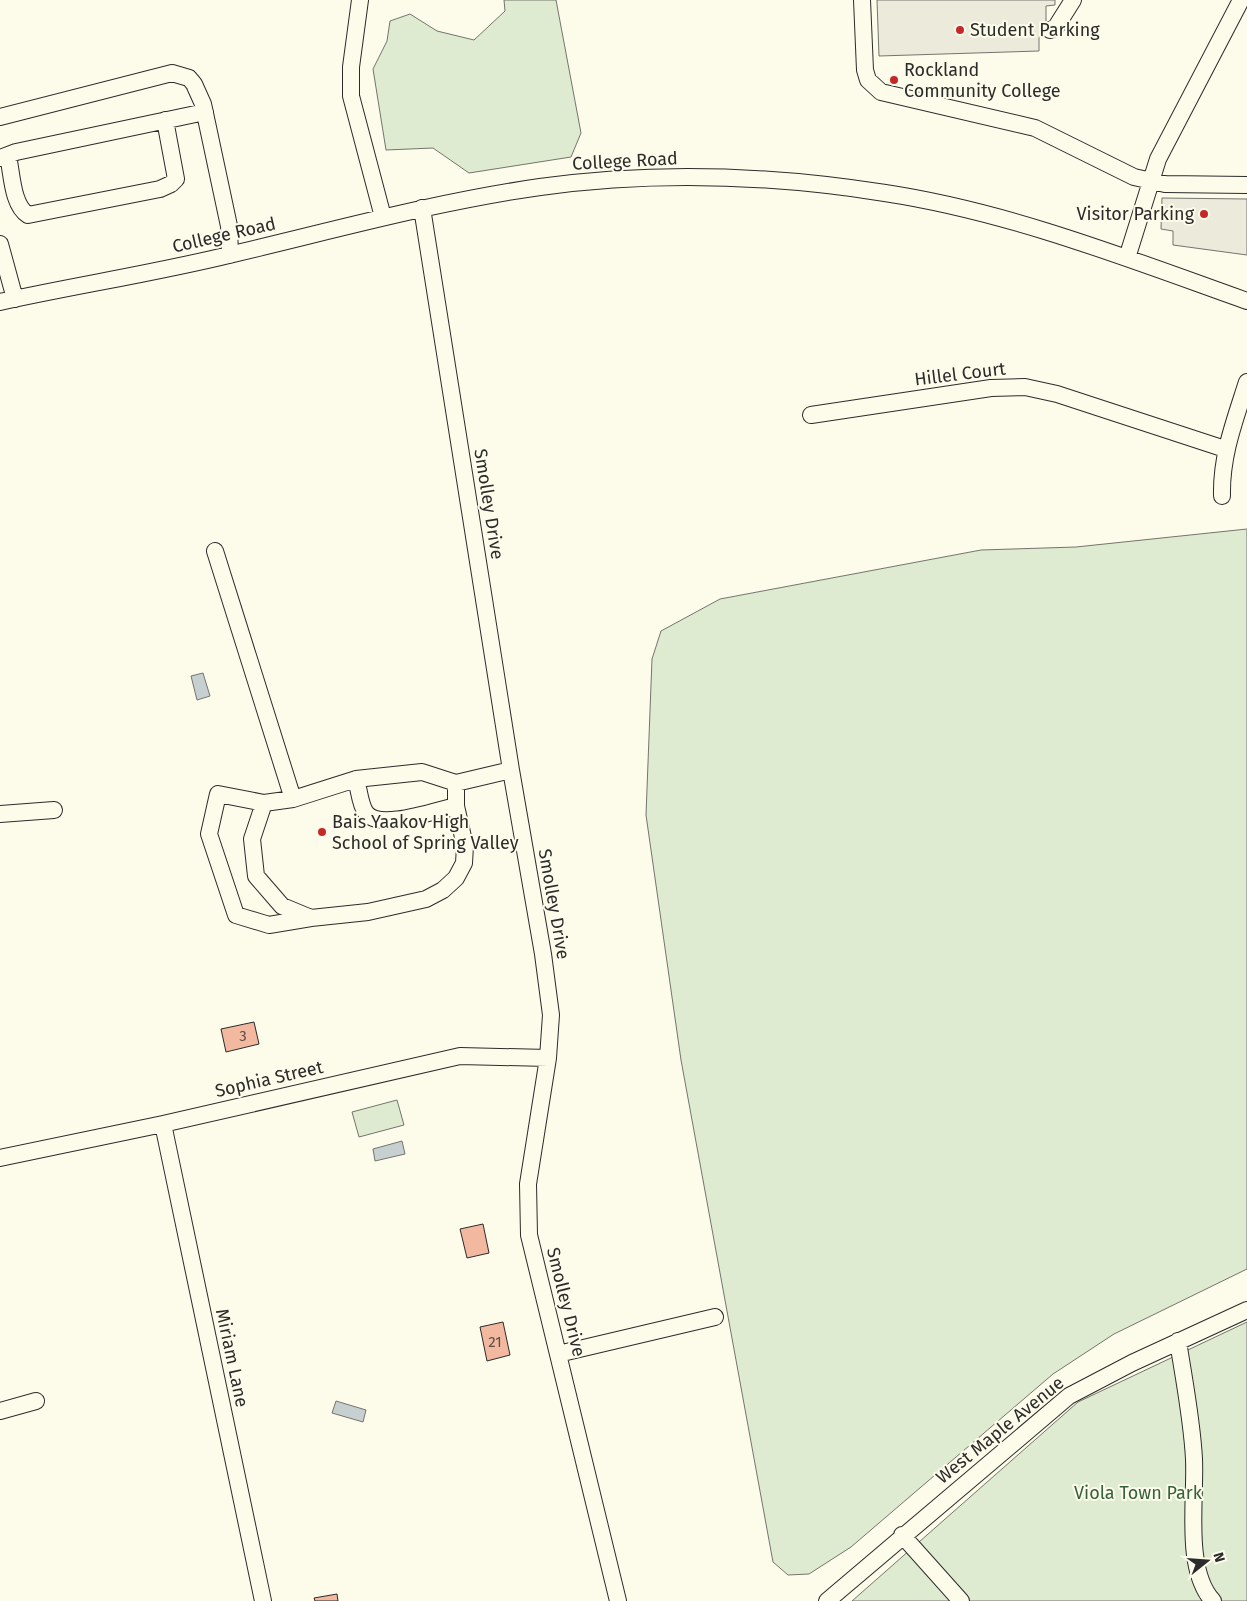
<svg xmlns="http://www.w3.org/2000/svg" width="1247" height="1601" viewBox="0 0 1247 1601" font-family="'Fira Sans',sans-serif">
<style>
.green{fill:#deebd1;stroke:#74746e}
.parking{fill:#eceadb;stroke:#74746e}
.water{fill:#c7d0d0;stroke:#74746e}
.building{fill:#f2b8a0;stroke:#2b2b2b}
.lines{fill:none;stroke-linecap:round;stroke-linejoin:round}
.minor-casing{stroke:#2b2b2b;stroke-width:18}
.minor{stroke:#fdfbea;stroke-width:16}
.poi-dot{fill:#c62828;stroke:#fdfbea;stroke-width:2}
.labels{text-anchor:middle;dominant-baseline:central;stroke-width:4;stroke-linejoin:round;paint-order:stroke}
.number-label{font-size:15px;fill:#5d4e48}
.poi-label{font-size:18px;fill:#2b2b2b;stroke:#fdfbea;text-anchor:start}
.street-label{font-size:18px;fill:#2b2b2b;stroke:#fdfbea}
.park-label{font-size:18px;fill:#34623c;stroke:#fdfbea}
</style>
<rect width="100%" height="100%" fill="#fdfbea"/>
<!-- green -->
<path class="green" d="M504,0H556L581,133L571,157L469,173L433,148L386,150L373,69L387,41L390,21L410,14L437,31L474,40L505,11Z
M1247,529V1269L1114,1334L1053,1374L851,1547L809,1574L788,1575L773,1562L681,1060L646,815L652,659L661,631L720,599L981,550L1076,547Z
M397,1100L404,1125L359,1137L352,1112Z
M1247,1322V1601H852L1078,1402Z"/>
<!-- parking -->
<path class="parking" d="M877,0H1055V5L1046,6V22L1039,38V51L879,56Z
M1162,198L1247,199V255L1173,245V231L1161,229Z"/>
<!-- water -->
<path class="water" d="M203,673L210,696L197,700L191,676Z
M402,1141L405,1154L375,1161L373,1149Z
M336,1401L366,1410L363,1422L332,1413Z"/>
<!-- building -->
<path class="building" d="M254,1022L259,1044L226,1052L221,1029Z
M483,1224L489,1253L467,1258L460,1229Z
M503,1322L510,1355L487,1361L480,1327Z
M337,1594L338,1601H315L314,1598Z"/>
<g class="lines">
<!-- minor casing -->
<g class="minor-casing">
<path id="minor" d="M360,0L351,67V96L383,217
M862,0L865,70L868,80L881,92L1035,128L1134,177L1165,184L1247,185
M1050,30L1056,27L1073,0
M0,117L172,73L189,78L194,84L203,104L229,226L230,255
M8,156C12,173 12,205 28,215L160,189L171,184L176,179L165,120
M0,158L16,152L205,112
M422,208L511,770L543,954L551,1015L548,1058L528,1184L529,1235L618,1601
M0,244L15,299
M1127,258L1158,159L1241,0
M0,302C77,285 156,273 233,254C335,230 435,202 540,187C654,171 771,175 885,193C1010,212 1129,259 1247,301
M811,415L991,388L1025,387L1057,394L1225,449
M1222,496C1221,455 1235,420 1247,382
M215,551L293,799
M356,779C359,789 360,805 366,813C380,831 436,810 456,806
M456,783V806L465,846L464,863L456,878L443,890L426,899L368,912L311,918L282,906L256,876L252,839L264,803L293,799L356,779L422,772L456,783L511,770
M264,803L218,794L209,834L236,915L269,925L311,918
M0,814L54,810
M163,1124L263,1601
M0,1158L163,1124L460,1056L548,1058
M1178,1341C1184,1380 1192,1420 1194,1459C1196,1499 1184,1570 1213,1601
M558,1354L715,1317
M0,1411L36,1401
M902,1535L961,1601
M827,1601L1069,1396L1132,1363L1247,1310"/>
</g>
<!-- minor -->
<use href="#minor" class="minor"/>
</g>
<!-- markers -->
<g class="poi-dot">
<circle cx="960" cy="30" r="5"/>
<circle cx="894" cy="80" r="5"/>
<circle cx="1204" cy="214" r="5"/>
<circle cx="322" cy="832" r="5"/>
</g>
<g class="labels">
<!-- number labels -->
<g class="number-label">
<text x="243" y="1036">3</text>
<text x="495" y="1342">21</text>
</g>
<!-- poi labels -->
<g class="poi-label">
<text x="970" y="30">Student Parking</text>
<text x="904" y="70">Rockland<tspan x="904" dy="21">Community College</tspan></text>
<text x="1194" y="214" text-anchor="end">Visitor Parking</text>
<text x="332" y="822">Bais Yaakov High<tspan x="332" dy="21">School of Spring Valley</tspan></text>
</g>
<!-- street labels -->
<g class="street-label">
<text transform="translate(625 161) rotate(-3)">College Road</text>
<text transform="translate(224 235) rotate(-13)">College Road</text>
<text transform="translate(960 374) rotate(-7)">Hillel Court</text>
<text transform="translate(489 504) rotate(81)">Smolley Drive</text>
<text transform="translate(554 904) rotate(80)">Smolley Drive</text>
<text transform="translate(269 1079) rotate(-13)">Sophia Street</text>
<text transform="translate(566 1302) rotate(76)">Smolley Drive</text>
<text transform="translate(232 1358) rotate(78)">Miriam Lane</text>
<text transform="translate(1000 1430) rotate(-39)">West Maple Avenue</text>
</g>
<!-- park labels -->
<g class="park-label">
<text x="1138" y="1493">Viola Town Park</text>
</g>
</g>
<!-- north arrow -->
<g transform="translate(1207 1561) rotate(73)" stroke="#fdfbea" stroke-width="4" paint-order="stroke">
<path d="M0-4L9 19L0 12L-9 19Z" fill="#2b2b2b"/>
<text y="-8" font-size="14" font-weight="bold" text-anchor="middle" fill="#2b2b2b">N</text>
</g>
</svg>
